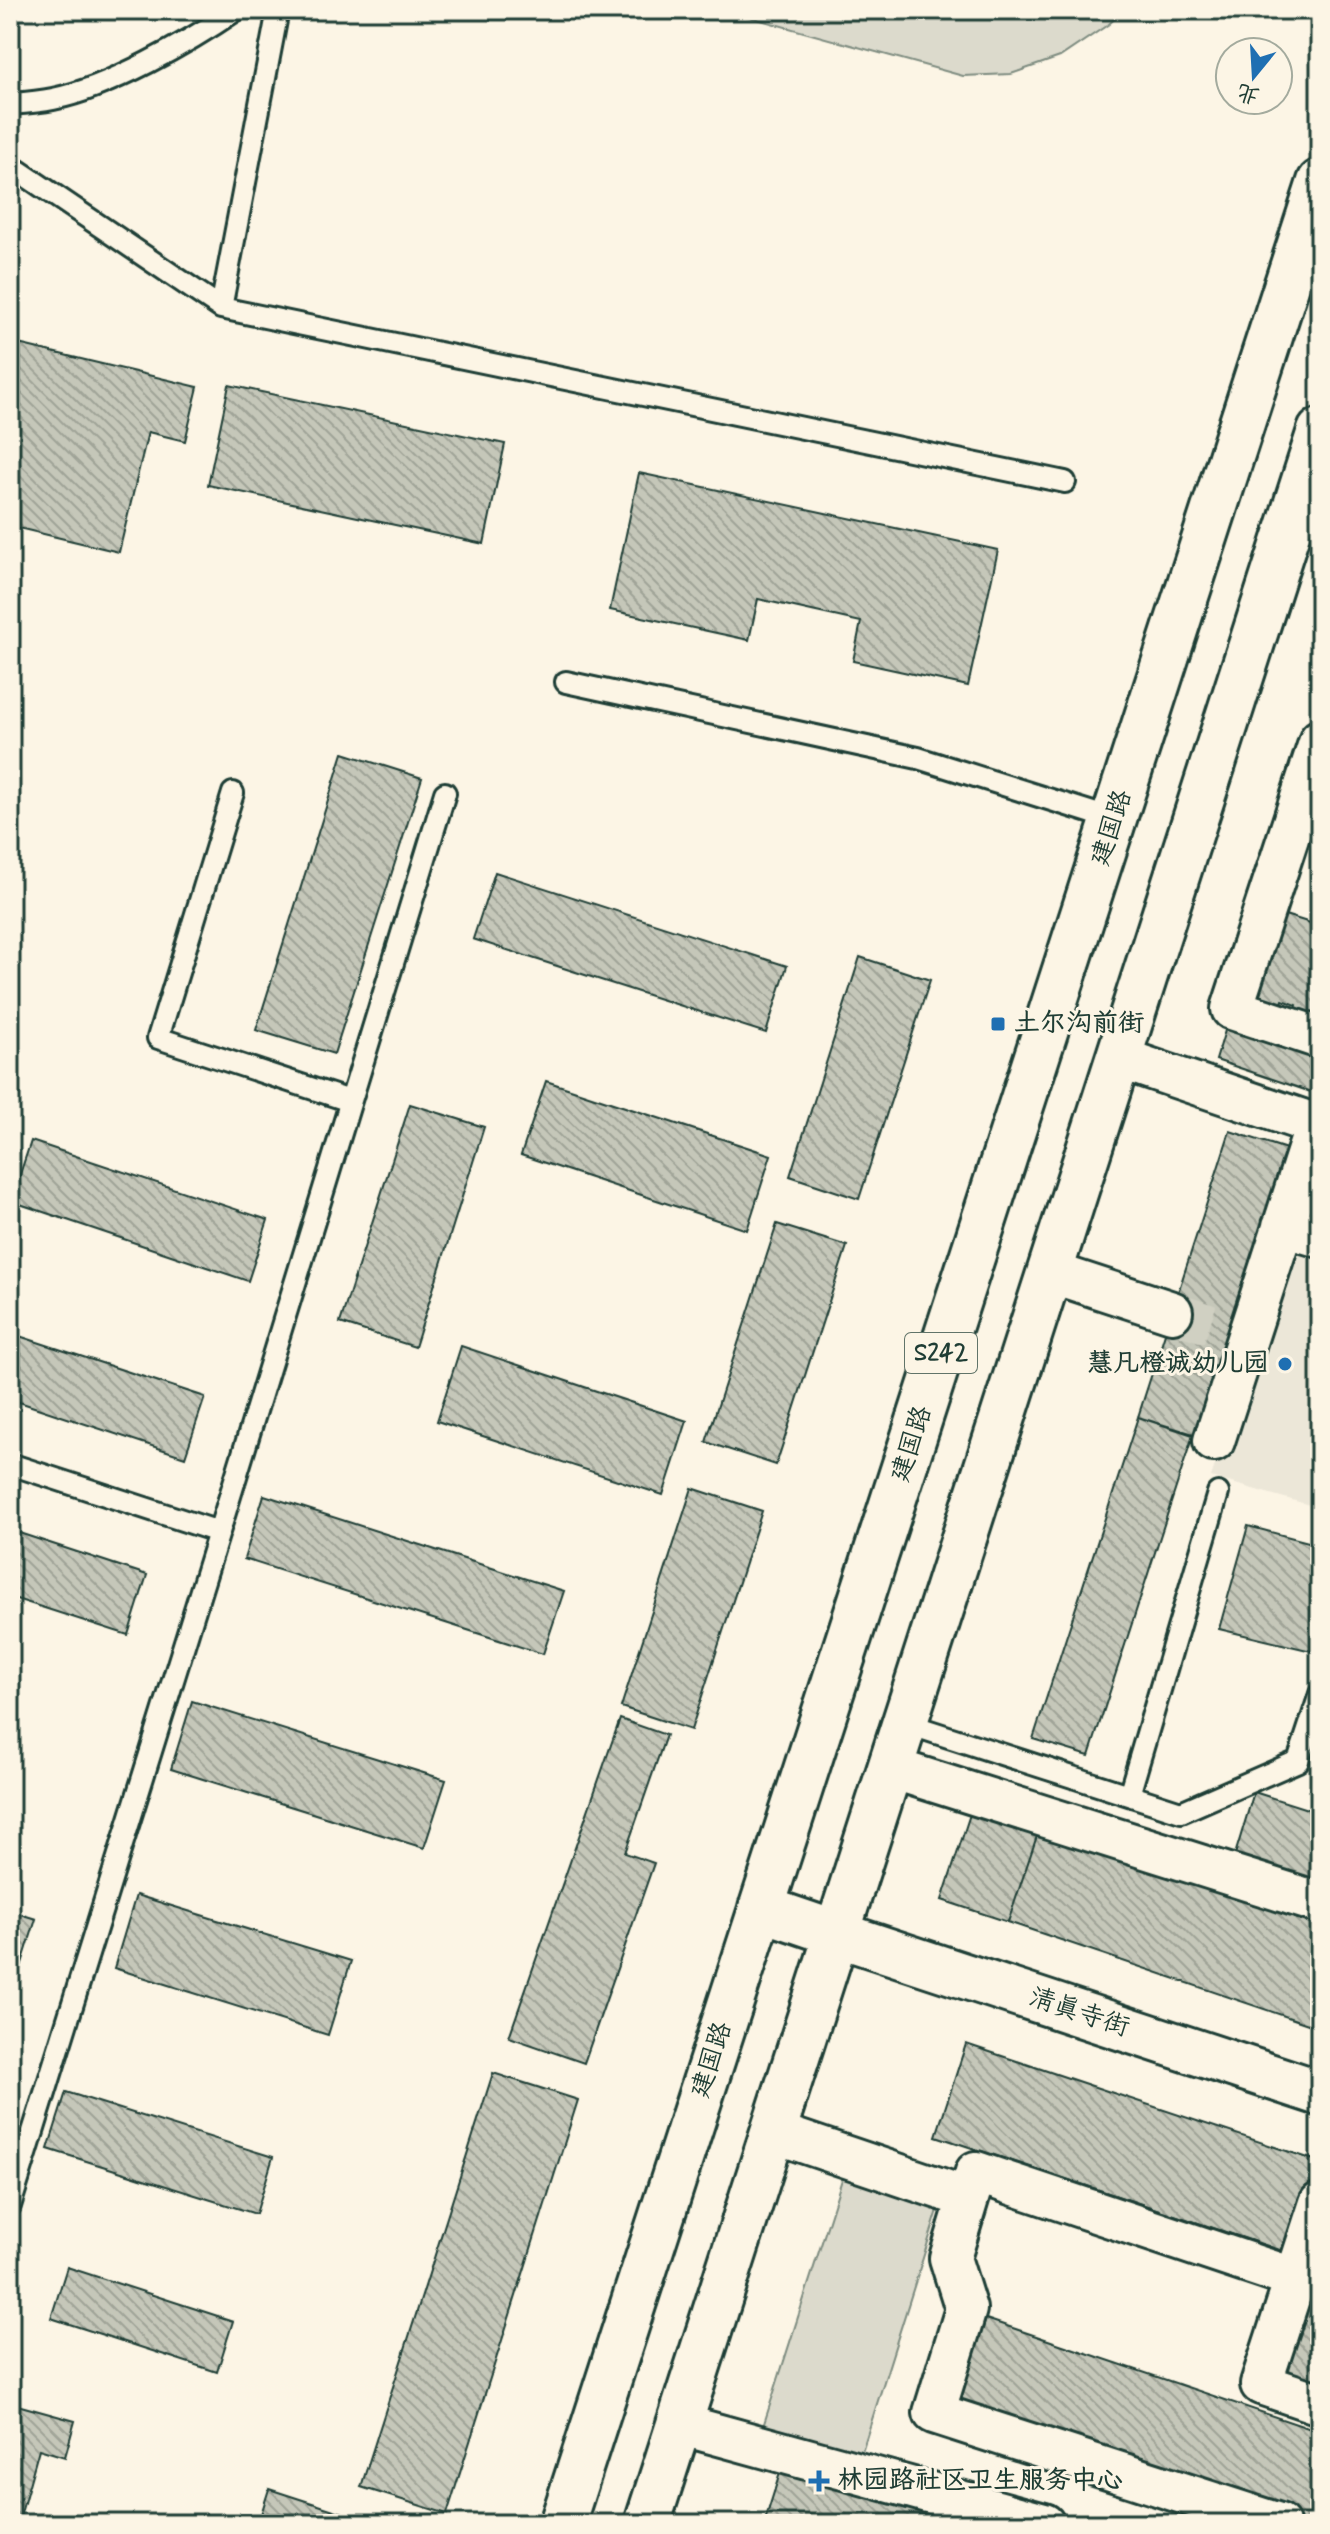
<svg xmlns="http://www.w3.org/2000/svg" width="1330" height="2534" viewBox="0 0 1330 2534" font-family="Mynerve,'LXGW WenKai TC',sans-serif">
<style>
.built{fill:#ece7d8}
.park{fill:#dcdacc;stroke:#7e8c80;stroke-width:2}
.building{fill:url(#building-back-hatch);stroke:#1f3d34;stroke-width:2}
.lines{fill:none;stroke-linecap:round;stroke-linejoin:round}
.minor-tunnel{stroke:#d0d0c2;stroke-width:40;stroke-dasharray:40 20;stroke-linecap:butt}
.service-casing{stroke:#1f3d34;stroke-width:26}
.minor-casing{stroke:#1f3d34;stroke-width:46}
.tertiary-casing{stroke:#1f3d34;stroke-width:50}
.primary-casing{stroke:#1f3d34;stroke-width:50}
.service{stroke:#fcf5e5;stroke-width:20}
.minor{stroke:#fcf5e5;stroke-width:40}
.tertiary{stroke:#fcf5e5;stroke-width:44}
.primary{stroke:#fcf5e5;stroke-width:44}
.poi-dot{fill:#1f6fb2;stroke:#fcf5e5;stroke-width:3}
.labels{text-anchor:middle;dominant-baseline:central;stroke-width:6;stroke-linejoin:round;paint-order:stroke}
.shield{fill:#fcf5e5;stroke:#617469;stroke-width:2}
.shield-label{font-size:24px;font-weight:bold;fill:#1f3d34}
.street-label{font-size:26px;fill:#1f3d34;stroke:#fcf5e5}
.poi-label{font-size:26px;font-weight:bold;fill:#1f3d34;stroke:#fcf5e5;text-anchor:start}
</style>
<defs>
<pattern id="building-back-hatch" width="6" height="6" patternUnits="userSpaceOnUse" patternTransform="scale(2)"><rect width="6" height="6" fill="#c5c7b9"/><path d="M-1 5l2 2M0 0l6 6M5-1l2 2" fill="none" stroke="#9fa397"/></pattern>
</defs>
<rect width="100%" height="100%" fill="#fcf5e5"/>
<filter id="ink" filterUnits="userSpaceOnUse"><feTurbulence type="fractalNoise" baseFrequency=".0125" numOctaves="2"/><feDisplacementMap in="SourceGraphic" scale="16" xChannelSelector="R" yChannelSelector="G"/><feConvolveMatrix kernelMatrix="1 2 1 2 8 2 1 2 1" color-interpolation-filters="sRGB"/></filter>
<g filter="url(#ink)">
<!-- built -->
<path class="built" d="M1290,1242L1320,1250V1508L1211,1477Z"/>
<!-- park -->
<path class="park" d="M724,10H1124L1109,24L1060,57L1011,74L963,76Z
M844,2173L940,2204L858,2464L761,2433Z"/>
<!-- building -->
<path class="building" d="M10,342L198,387L185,441L148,432L119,552L10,526Z
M229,385L505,444L484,544L208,485Z
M639,473L998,550L968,686L853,661L861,622L758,599L749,640L610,610Z
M343,753L422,778L334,1054L256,1030Z
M495,872L787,966L766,1033L473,939Z
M1285,915L1320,926V1019L1295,1011L1297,1005L1283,1000L1281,1006L1257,999Z
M860,957L930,980L859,1199L790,1176Z
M1230,1014L1320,1043V1095L1216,1060Z
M546,1081L771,1155L747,1230L521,1155Z
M410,1104L484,1127L415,1347L340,1323Z
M1230,1131L1302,1154L1210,1439L1138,1417Z
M31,1141L268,1220L248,1281L11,1201Z
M1320,1142V1222L1294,1214Z
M777,1224L847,1246L776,1465L706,1442Z
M10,1333L205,1397L185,1457L10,1399Z
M461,1346L687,1421L663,1495L437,1421Z
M1138,1417L1193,1435L1089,1756L1033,1739Z
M692,1488L762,1511L691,1730L621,1707Z
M264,1495L564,1591L543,1654L244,1559Z
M1248,1526L1320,1545V1653L1219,1629Z
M10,1530L147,1575L128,1635L10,1597Z
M192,1701L446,1780L424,1848L171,1769Z
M620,1719L666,1735L625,1853L654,1863L584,2063L509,2037Z
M1254,1792L1320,1813V1885L1234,1858Z
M972,1808L1039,1830L1008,1922L942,1900Z
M1039,1830L1320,1925V2028L1008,1922Z
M136,1895L351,1961L328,2035L114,1968Z
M10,1911L36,1919L14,1989L10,1988Z
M966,2044L1320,2162L1289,2253L936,2136Z
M493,2073L578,2100L447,2514L361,2487Z
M66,2092L273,2157L256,2214L48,2149Z
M1320,2249V2395L1276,2381Z
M67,2267L233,2321L217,2372L51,2318Z
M986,2319L1320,2432V2524H1306L957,2406Z
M10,2403L75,2421L65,2457L39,2449L18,2524H10Z
M785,2457L934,2505L928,2524H764Z
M269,2489L377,2524H258Z"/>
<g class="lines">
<!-- minor-tunnel -->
<path class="minor-tunnel" d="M1172,1312L1244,1336"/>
<!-- service casing -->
<g class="service-casing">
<path id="service" d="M10,104C24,103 39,102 53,99C109,88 189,42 236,10
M10,165L221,308L1065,482
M221,308L278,10
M566,682L918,758L1115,820
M233,793L158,1038L350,1101
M10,1464L219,1532
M905,1723L1181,1812L1298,1761L1320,1694
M1129,1795L1218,1493
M10,2206L219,1532L445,793"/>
</g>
<!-- minor casing -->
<g class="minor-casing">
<path id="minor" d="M1320,740L1232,1009L1320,1038
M1119,1058L1320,1126
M1283,1226L1320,1237
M1050,1272L1172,1312
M1214,1441L1316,1125
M891,1768L1320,1903
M773,2132L968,2198
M1320,2203L1261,2384L1320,2404
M679,2424L1044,2524
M1279,2524L934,2413L966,2309L950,2258L976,2172L1296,2279"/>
</g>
<!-- tertiary casing -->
<g class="tertiary-casing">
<path id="tertiary" d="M837,1934L1320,2093"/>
</g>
<!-- primary casing -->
<g class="primary-casing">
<path id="primary" d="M761,1908L837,1934
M562,2524L1320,182
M647,2524L1320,431"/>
</g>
<!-- service -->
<use href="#service" class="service"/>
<!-- minor -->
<use href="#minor" class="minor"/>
<!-- tertiary -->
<use href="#tertiary" class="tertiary"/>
<!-- primary -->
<use href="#primary" class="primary"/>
</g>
</g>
<!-- markers -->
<g class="poi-dot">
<rect x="990" y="1016" width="16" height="16" rx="4"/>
<circle cx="1285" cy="1364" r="8"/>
<path d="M815 2469h8v8h8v8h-8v8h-8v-8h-8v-8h8z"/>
</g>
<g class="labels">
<!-- shield labels -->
<rect class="shield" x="905" y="1333" width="72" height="40" rx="6"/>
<g class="shield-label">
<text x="941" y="1353">S242</text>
</g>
<!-- street labels -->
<g class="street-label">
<text transform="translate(1112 828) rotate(-72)">建国路</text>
<text transform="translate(912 1444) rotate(-72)">建国路</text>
<text transform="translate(1079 2013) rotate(18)">清真寺街</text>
<text transform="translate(712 2060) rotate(-72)">建国路</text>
</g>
<!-- poi labels -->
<g class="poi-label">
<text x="1014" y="1024">土尔沟前街</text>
<text x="1269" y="1364" text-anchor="end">慧凡橙诚幼儿园</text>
<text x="837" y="2481">林园路社区卫生服务中心</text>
</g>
</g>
<!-- margin -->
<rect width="1330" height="2534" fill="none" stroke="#fcf5e5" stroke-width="40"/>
<rect x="20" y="20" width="1290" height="2494" fill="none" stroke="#1f3d34" stroke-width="3" filter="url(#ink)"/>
<!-- north arrow -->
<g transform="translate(1254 76) rotate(198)"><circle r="38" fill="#fcf5e5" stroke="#a4ab9e" stroke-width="2"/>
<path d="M0-6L14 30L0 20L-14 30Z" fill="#1f6fb2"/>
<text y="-12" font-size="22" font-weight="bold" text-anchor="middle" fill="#1f3d34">北</text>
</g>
</svg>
